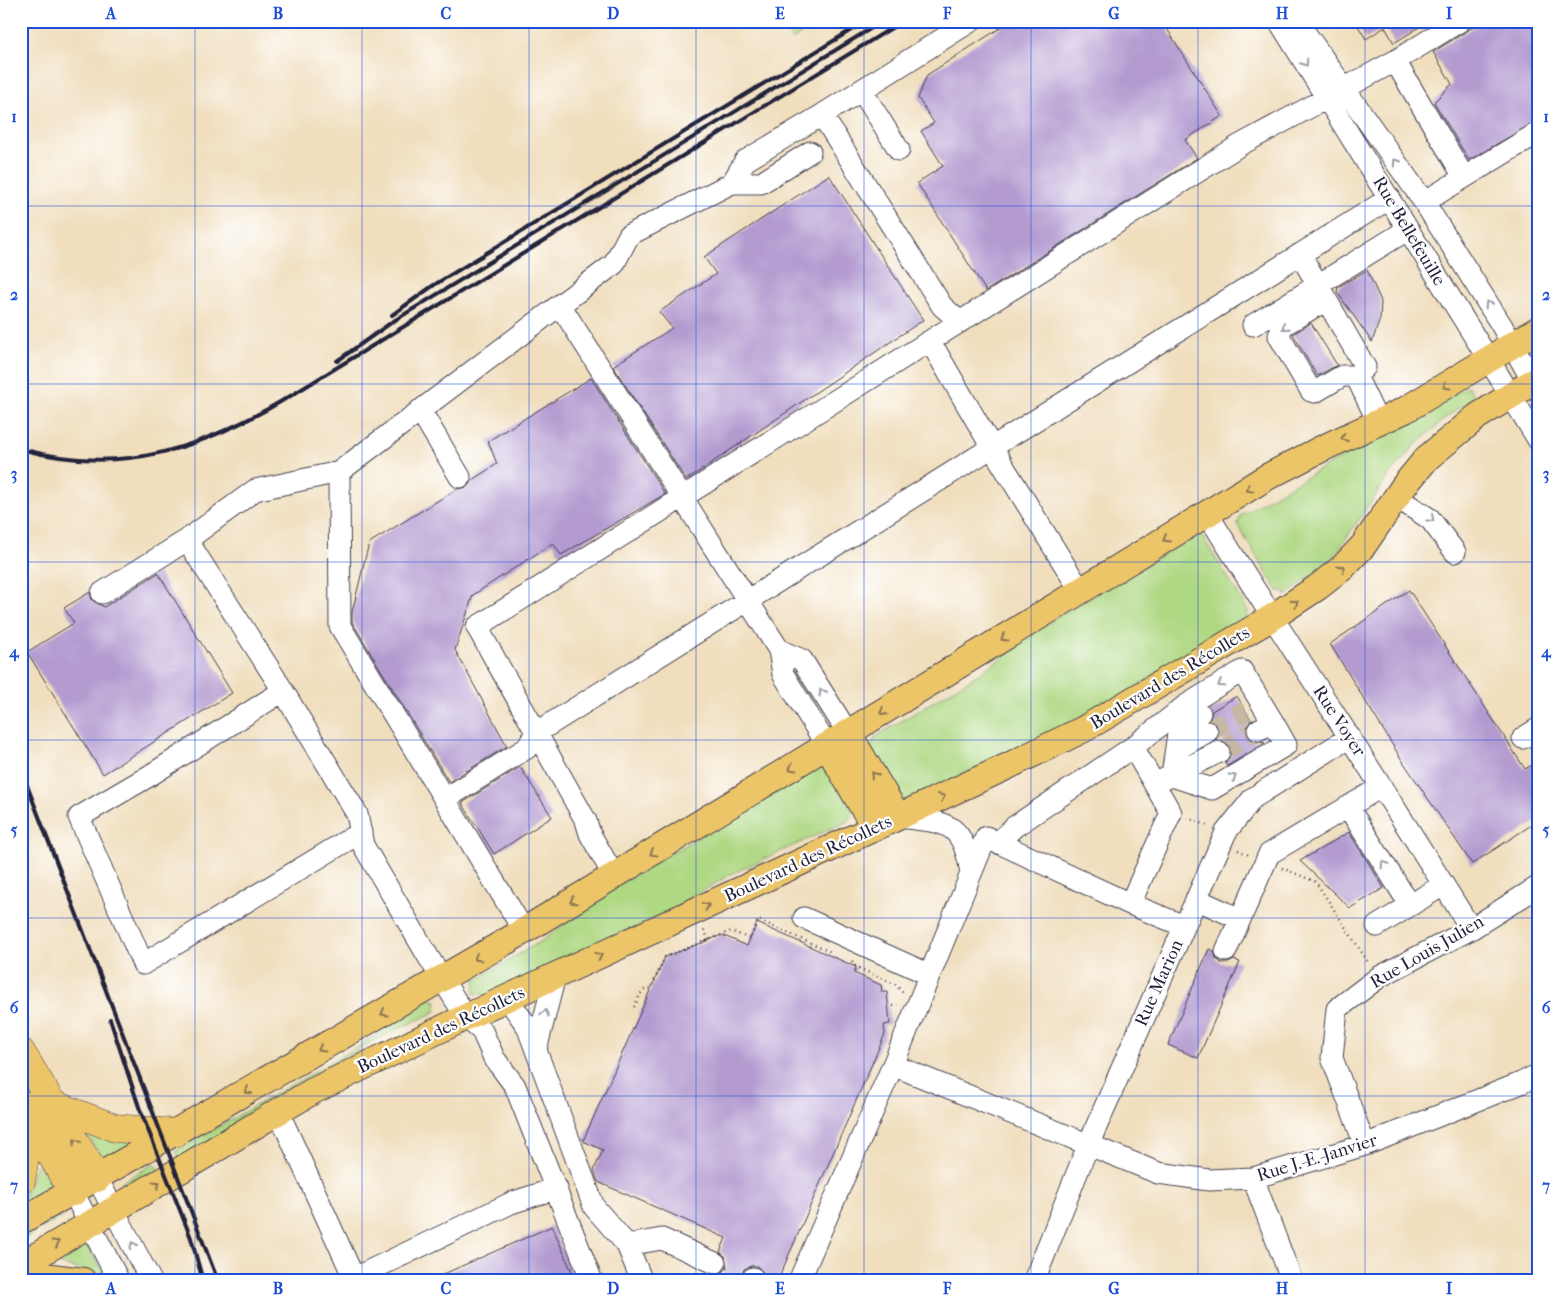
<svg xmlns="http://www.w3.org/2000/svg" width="1560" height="1302" viewBox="0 0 1560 1302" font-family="'IM FELL French Canon',serif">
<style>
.green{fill:#afd883;stroke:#687d5f}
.building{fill:#b39bd0}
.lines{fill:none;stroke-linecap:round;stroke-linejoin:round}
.minor-tunnel{stroke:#c7b8a3;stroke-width:21;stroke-dasharray:21 11;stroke-linecap:butt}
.minor-casing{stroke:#413e4e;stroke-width:23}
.major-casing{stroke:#413e4e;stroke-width:28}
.highway-casing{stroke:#413e4e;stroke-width:29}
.path{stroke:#413e4e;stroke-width:2.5;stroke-dasharray:1 4;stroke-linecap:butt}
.minor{stroke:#fff;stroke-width:21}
.major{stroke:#edc569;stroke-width:26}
.highway{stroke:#edc569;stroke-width:28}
.rail{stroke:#22223b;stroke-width:4}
.oneway{stroke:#9c9ca7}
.oneway2{stroke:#887452}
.grid{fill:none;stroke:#1d4ed8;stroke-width:1;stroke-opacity:0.55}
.labels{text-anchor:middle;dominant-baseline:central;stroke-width:4.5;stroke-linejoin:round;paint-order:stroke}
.street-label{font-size:18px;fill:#22223b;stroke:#fff}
.neatline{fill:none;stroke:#1d4ed8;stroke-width:2}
.grid-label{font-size:16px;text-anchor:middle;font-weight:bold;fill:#1d4ed8}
</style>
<rect width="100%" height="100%" fill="#fff"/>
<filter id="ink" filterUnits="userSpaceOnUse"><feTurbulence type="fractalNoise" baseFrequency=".02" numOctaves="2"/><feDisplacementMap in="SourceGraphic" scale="10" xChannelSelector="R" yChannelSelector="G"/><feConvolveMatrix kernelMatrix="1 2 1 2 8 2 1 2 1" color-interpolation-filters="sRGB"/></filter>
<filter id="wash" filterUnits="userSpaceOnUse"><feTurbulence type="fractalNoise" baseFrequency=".0096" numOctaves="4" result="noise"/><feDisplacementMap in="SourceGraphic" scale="20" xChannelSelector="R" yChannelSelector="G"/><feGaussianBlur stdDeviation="1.12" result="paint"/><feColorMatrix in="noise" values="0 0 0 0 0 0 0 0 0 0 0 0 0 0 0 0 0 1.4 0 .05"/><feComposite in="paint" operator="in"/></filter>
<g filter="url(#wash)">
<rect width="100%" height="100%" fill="#f0debd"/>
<!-- green -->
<path class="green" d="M780,21H821L792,40Z
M1468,386L1475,397L1448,416L1414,446L1389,475L1332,559L1286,596L1285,592L1278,591L1239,528L1238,523L1241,515C1315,470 1393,431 1468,386Z
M1198,534L1204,539L1248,611L1246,620L1117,699L908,802L902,800L870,747L875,737L980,673L1055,618Z
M822,763L854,813L850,820L731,874L663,915L485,998L482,993L477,995L473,992L476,983L474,981L543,940L611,889Z
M427,999H432L437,1002L435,1012L380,1037L180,1159L176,1151L358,1047Z
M83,1127L135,1143L105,1159H103Z
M155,1163L159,1173L121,1188L120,1186L124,1181Z
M39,1165L52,1186V1190L21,1211C21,1198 31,1179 35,1166Z
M62,1213L64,1215L21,1241V1233Z
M87,1245L103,1271L102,1275L57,1264Z"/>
<g id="blocks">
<!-- building -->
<path class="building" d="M1011,21H1162L1222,116L1185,140L1197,158L986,291L917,183L943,166L921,131L934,123L918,98L927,75Z
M1355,21H1429L1394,43L1385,27L1366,39Z
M1483,21H1539V120L1469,160L1434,102L1452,84L1433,52Z
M829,175L923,320L686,480L613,366L672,328L659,312L716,274L704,257Z
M1367,270L1381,301L1380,319L1372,342L1337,292L1338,287Z
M1311,323L1337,365L1317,376L1293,334Z
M591,378L665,494L561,555L553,543L473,595L455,650L507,746L449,782L352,622V612L369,543L457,489L467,487L472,480L497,464L488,441Z
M158,573L232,693L103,774L27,652L74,623L64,608L90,592L92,600L104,607Z
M1409,590L1525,769L1539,761V820L1472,864L1400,757L1330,644Z
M1237,696L1251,720L1246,729L1247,736L1252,741L1265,743L1227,766L1225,763L1231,753L1230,747L1226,741L1216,740L1219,732L1218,726L1210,720L1212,711Z
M520,767L552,817L494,854L462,803Z
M1349,832L1384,888L1350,908L1300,861Z
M757,923L856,967L854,973L881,985L882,992H887L890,1024L884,1025L885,1034L778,1280L765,1275L757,1266H751L744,1269L740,1281H708L710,1275L722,1273L727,1268L725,1256L720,1252L726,1238L598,1182L594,1170L603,1150L583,1141L665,957L722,935L747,946Z
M1209,949L1214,951L1216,958L1221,963H1228L1234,960L1240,962L1198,1058L1168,1045Z
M552,1226L576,1281H428Z"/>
</g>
</g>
<g filter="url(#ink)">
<use href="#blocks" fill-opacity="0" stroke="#413e4e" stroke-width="1"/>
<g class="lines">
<!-- minor-tunnel -->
<path class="minor-tunnel" d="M1207,732L1246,711
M1219,752L1258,730"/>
<!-- minor casing -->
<g class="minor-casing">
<path id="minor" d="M1279,21L1539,441
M1297,21L1424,202L1502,326L1539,393
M1395,61L1464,177
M862,91L899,150
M822,115L942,306L960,322
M732,183H761L810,152
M1424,202L1539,132
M1300,254L1365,367L1356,376H1342L1315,392L1311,391L1279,336L1282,326L1326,300
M560,305L779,650L783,674L827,746
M1253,325L1407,230
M930,341L991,446L1080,590
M1356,376L1379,424
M420,410L460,477
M1396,497L1430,519L1455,552
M1207,513C1293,653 1385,789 1471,929
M187,540L255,490L339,472
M102,593L187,540L277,681L357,814L363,845L429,958L466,1017L482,1031L494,1058L515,1086L592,1281
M779,650L802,660L848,733
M283,691L149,776L79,817L143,964L361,832
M1523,738L1539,728
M1133,747L1185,706L1242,671L1273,722L1258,730
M1176,761L1181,747L1207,732
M1172,776L1212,789L1286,745L1273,722
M1172,776L1179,726L1200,713
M1166,778L1219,752
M445,799L527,748L536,733L1390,198
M1348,807L1410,905
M898,817C946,823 962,819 971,873
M998,843L1014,827L1133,747L1171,813L1130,904L986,837L893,1065L1158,1173L1209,1180L1253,1178L1365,1145L1521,1083L1539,1074
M614,876L590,834L586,821L477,627L1240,145L1395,61L1460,21
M1196,899L1240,919
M1130,904L1184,926
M804,918L930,975
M1377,926L1443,885
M524,931L340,626L339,472L614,264L629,235L732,183L745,161L822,115L971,21
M1226,951L1269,854L1381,787
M507,998L527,1026L594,1207L627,1245L642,1281
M536,1050L555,976
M278,1111L354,1278
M1365,1145L1332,1058L1337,1009L1379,977L1471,929L1539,886
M97,1178L151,1281
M1253,1178L1292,1281
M73,1192L119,1281
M627,1245L662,1239L715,1263
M348,1281L511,1203L557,1188
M752,1281L753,1278
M799,1281L893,1065
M1034,1281L1089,1143L1226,832L1253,798L1350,737"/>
</g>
<!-- major casing -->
<g class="major-casing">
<path id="major" d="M848,733L898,817
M827,746L875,828
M21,1221L512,938L1267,477L1321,449L1405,410L1539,329
M21,1265L313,1091L466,1017L1006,767L1084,729L1271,618L1318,587L1342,568L1363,546L1404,486L1427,458L1478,416L1539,378
M21,1273L83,1281"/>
</g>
<!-- highway casing -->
<g class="highway-casing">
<path id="highway" d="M21,1052L97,1178
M21,1104L73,1192
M55,1105L115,1128L175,1133
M21,1181L31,1120"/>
</g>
<!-- path -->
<path class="path" d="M1187,818L1210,826
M1238,850L1249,855
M1282,868L1316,882L1368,962
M704,930L709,940
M852,961L856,967L895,984L903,993
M634,1007L642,991L652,986L665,957L731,931L750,939L758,920L831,952
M888,1007L898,1005"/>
<!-- minor -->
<use href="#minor" class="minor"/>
<!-- major -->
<use href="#major" class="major"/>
<!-- highway -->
<use href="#highway" class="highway"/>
<!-- rail -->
<path class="rail" d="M392,315L434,285L866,21
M337,361L392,322L883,21
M21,449C123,477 204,448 292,395L903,21
M21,770L218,1281
M110,1019L139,1107L191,1238L203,1281"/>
</g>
<!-- one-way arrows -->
<defs><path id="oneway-chevron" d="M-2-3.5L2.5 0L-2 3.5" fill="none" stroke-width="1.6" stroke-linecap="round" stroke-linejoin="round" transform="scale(1.25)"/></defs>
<g class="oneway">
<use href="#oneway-chevron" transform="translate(1305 63) rotate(58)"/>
<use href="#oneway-chevron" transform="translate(1396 162) rotate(-125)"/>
<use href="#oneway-chevron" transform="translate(1488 304) rotate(-122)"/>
<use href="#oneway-chevron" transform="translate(1285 327) rotate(139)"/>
<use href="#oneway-chevron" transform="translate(1431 519) rotate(42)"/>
<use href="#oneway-chevron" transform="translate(1221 684) rotate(148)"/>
<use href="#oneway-chevron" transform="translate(822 692) rotate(-122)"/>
<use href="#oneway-chevron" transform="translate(1233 777) rotate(-30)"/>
<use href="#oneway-chevron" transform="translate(1384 864) rotate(-122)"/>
<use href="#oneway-chevron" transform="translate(545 1013) rotate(-75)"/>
<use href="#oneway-chevron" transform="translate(133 1245) rotate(-117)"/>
</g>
<g class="oneway2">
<use href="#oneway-chevron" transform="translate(1446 386) rotate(149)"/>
<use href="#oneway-chevron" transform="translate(1344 438) rotate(157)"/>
<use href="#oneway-chevron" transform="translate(1249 489) rotate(149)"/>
<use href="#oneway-chevron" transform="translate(1166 539) rotate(149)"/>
<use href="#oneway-chevron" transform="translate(1342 568) rotate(-42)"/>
<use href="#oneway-chevron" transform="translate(1295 603) rotate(-34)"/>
<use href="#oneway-chevron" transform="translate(1004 638) rotate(148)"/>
<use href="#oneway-chevron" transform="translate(883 712) rotate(148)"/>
<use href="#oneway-chevron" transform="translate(792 768) rotate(149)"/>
<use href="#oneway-chevron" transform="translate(874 775) rotate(-122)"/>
<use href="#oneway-chevron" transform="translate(942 797) rotate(-25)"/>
<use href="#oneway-chevron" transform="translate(653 853) rotate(149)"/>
<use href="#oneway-chevron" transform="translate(573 901) rotate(149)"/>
<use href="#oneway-chevron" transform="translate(706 906) rotate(-25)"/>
<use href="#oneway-chevron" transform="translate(599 956) rotate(-25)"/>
<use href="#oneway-chevron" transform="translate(477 958) rotate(150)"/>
<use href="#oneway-chevron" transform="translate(384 1013) rotate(150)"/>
<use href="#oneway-chevron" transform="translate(321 1049) rotate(150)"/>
<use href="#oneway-chevron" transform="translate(248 1091) rotate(150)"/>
<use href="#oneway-chevron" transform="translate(76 1142) rotate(-120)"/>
<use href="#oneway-chevron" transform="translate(157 1184) rotate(-32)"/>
<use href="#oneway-chevron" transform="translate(56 1243) rotate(-32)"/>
</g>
</g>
<!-- grid -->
<path class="grid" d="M195,21V1281M362,21V1281M529,21V1281M696,21V1281M864,21V1281M1031,21V1281M1198,21V1281M1365,21V1281M21,206H1539M21,384H1539M21,562H1539M21,740H1539M21,918H1539M21,1096H1539"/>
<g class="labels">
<!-- street labels -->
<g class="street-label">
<text transform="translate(1409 231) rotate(59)">Rue Bellefeuille</text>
<text transform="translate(1170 678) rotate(-31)">Boulevard des Récollets</text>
<text transform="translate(1339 721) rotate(57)">Rue Voyer</text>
<text transform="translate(808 859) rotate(-25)">Boulevard des Récollets</text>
<text transform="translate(1427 952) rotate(-30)">Rue Louis Julien</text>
<text transform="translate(1159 983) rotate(-66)">Rue Marion</text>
<text transform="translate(441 1030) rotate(-25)">Boulevard des Récollets</text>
<text transform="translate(1317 1158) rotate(-17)">Rue J.-E.-Janvier</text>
</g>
</g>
<!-- margin -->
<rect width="1560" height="1302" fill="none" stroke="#fff" stroke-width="55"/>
<rect x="28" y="28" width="1504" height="1246" class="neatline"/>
<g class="grid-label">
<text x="111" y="19">A</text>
<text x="278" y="19">B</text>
<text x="446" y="19">C</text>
<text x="613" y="19">D</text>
<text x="780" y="19">E</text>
<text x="947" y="19">F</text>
<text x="1114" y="19">G</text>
<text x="1282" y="19">H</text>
<text x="1449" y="19">I</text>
<text x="14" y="122">1</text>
<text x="1546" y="122">1</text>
<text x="14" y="300">2</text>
<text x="1546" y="300">2</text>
<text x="14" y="479">3</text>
<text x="1546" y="479">3</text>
<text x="14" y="657">4</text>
<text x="1546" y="657">4</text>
<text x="14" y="835">5</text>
<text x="1546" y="835">5</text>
<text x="14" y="1013">6</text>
<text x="1546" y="1013">6</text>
<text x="14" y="1191">7</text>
<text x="1546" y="1191">7</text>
<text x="111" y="1294">A</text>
<text x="278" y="1294">B</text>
<text x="446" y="1294">C</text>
<text x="613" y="1294">D</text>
<text x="780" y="1294">E</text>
<text x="947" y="1294">F</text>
<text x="1114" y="1294">G</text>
<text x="1282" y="1294">H</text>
<text x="1449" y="1294">I</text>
</g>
</svg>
